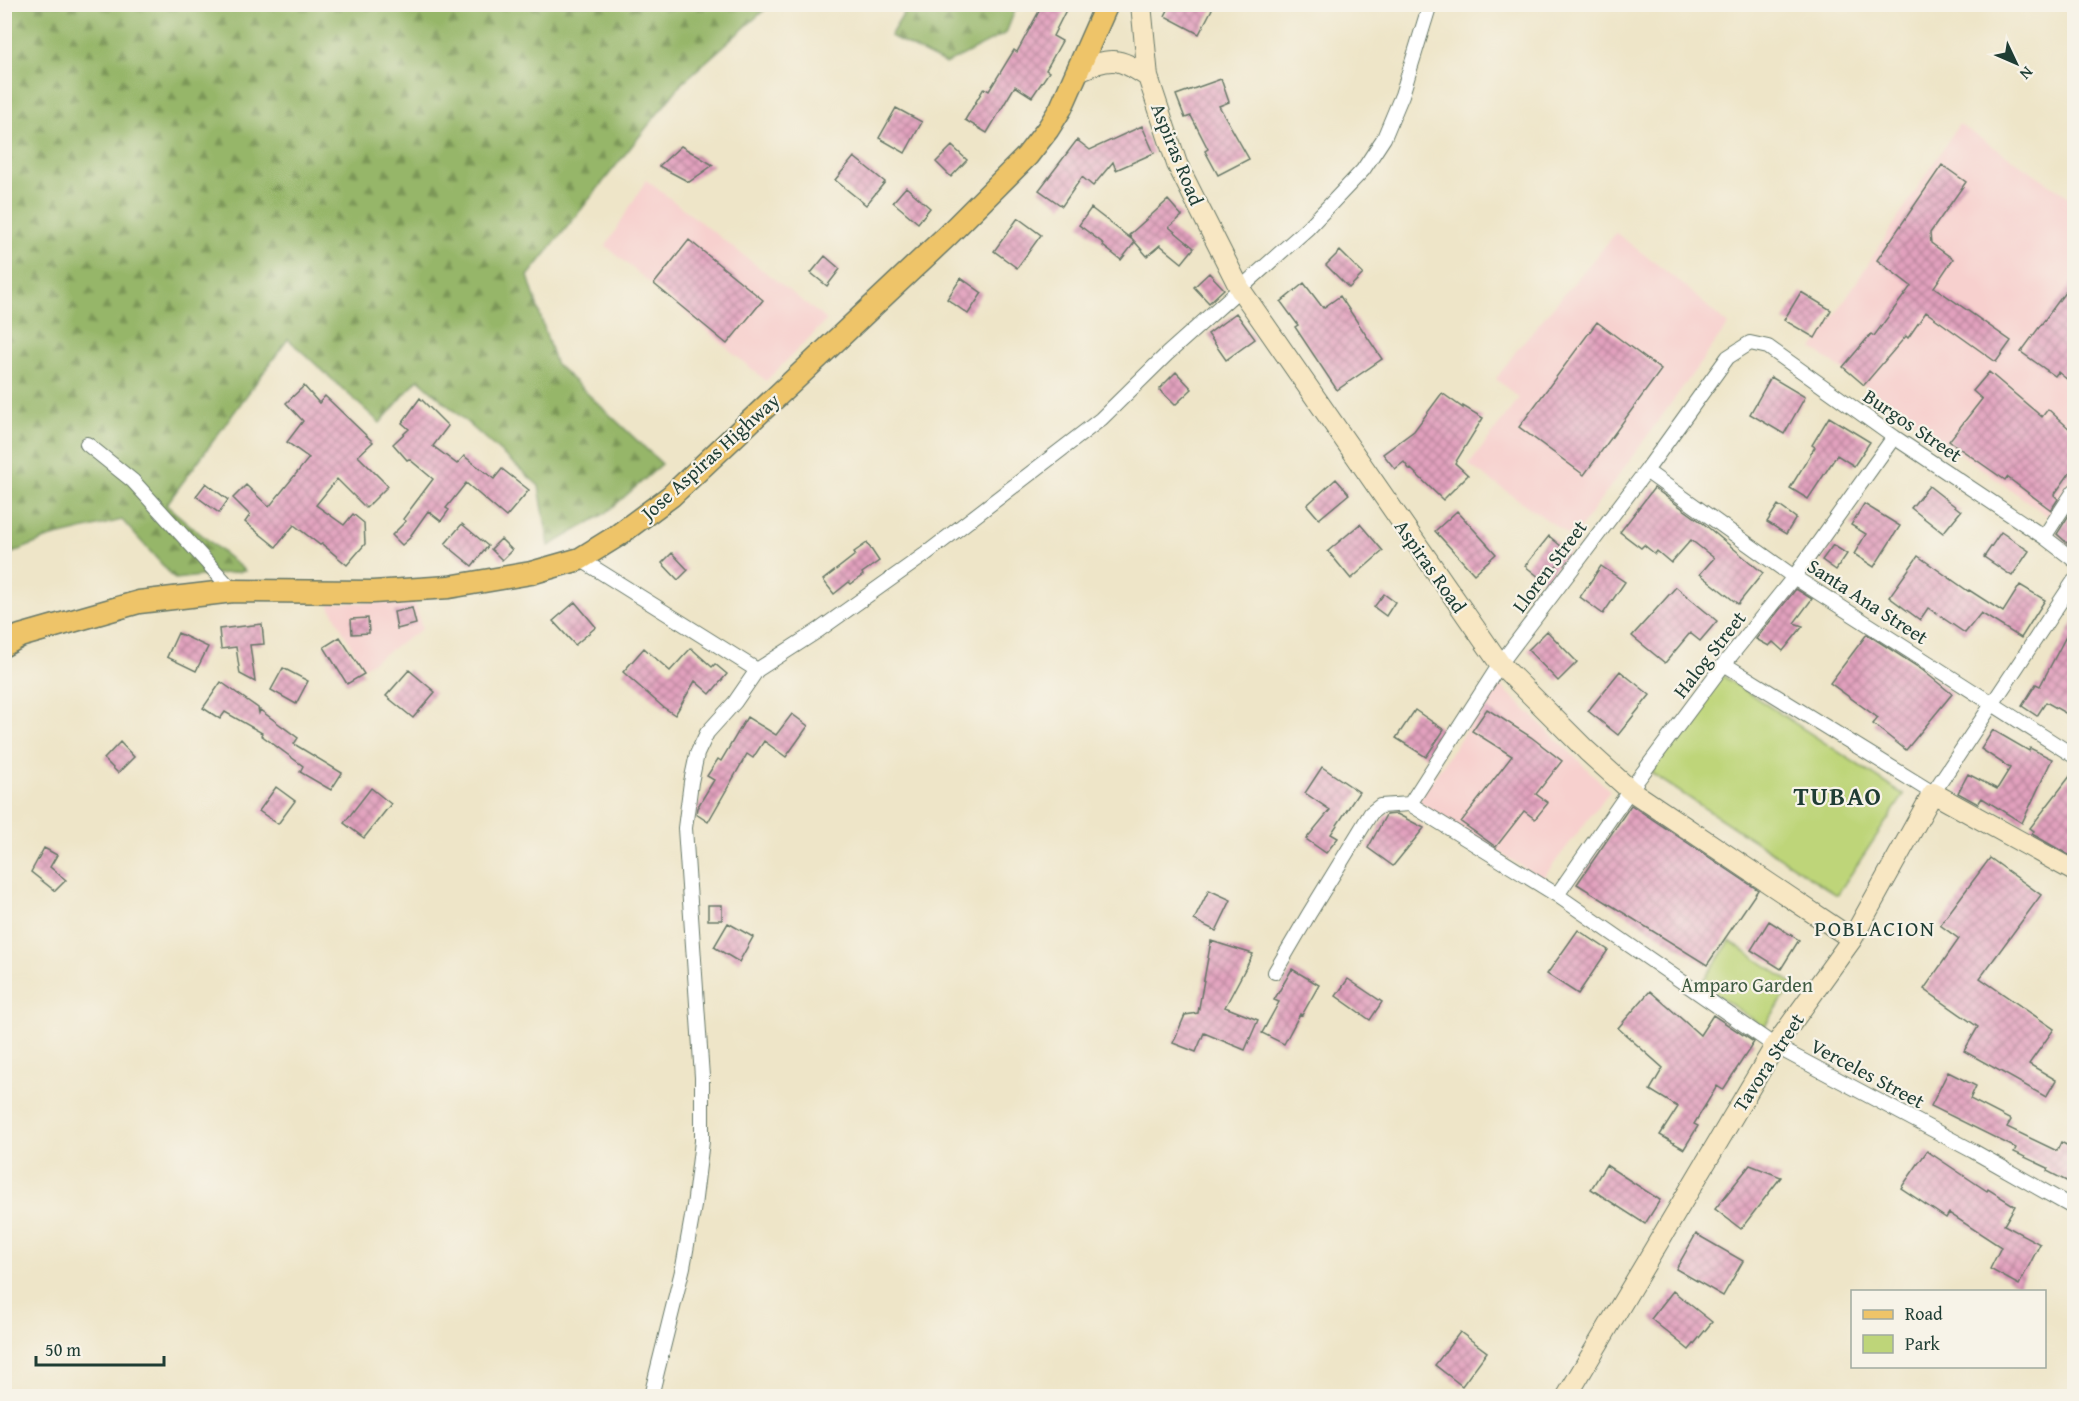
<svg xmlns="http://www.w3.org/2000/svg" width="2079" height="1401" viewBox="0 0 2079 1401" font-family="'Gentium Book Plus',serif">
<style>
.built{fill:#f7d0ce}
.forest{fill:url(#forest-firs);stroke:#5a7a4e;stroke-width:1.5}
.park{fill:#bed579;stroke:#6e8956;stroke-width:1.5}
.building{fill:url(#building-cross-hatch)}
.lines{fill:none;stroke-linecap:round;stroke-linejoin:round}
.street-casing{stroke:#677868;stroke-width:16}
.secondary-casing{stroke:#677868;stroke-width:22}
.primary-casing{stroke:#677868;stroke-width:25}
.street{stroke:#fff;stroke-width:14}
.secondary{stroke:#f8e7c3;stroke-width:20}
.primary{stroke:#eec469;stroke-width:22}
.labels{text-anchor:middle;dominant-baseline:central;stroke-width:4.5;stroke-linejoin:round;paint-order:stroke}
.street-label{font-size:20px;fill:#1f3d34;stroke:#f7f3e8}
.park-label{font-size:20px;fill:#3f5b42;stroke:#f7f3e8}
.quarter-label{font-size:22px;letter-spacing:1.5px;fill:#1f3d34;stroke:#f7f3e8}
.district-label{font-size:26px;font-weight:bold;letter-spacing:1.5px;fill:#1f3d34;stroke:#f7f3e8}
</style>
<defs>
<pattern id="forest-firs" width="22" height="20" patternUnits="userSpaceOnUse" patternTransform="scale(1.5)"><rect width="22" height="20" fill="#96b669"/><path d="M5 1l3.5 6h-7zM16 11l3.5 6h-7z" fill="#7a9557"/></pattern>
<pattern id="building-cross-hatch" width="8" height="8" patternUnits="userSpaceOnUse" patternTransform="scale(1.5)"><rect width="8" height="8" fill="#e2a1be"/><path d="M0 0l8 8M0 8l8-8" fill="none" stroke="#b7849b"/></pattern>
</defs>
<rect width="100%" height="100%" fill="#f7f3e8"/>
<filter id="ink" filterUnits="userSpaceOnUse"><feTurbulence type="fractalNoise" baseFrequency=".0167" numOctaves="2"/><feDisplacementMap in="SourceGraphic" scale="12" xChannelSelector="R" yChannelSelector="G"/><feConvolveMatrix kernelMatrix="1 2 1 2 8 2 1 2 1" color-interpolation-filters="sRGB"/></filter>
<filter id="wash" filterUnits="userSpaceOnUse"><feTurbulence type="fractalNoise" baseFrequency=".008" numOctaves="4" result="noise"/><feDisplacementMap in="SourceGraphic" scale="24" xChannelSelector="R" yChannelSelector="G"/><feGaussianBlur stdDeviation="1.35" result="paint"/><feColorMatrix in="noise" values="0 0 0 0 0 0 0 0 0 0 0 0 0 0 0 0 0 1.4 0 .05"/><feComposite in="paint" operator="in"/></filter>
<g filter="url(#wash)">
<rect width="100%" height="100%" fill="#eee5c8"/>
<!-- built -->
<path class="built" d="M1959,124L2074,200V478L2048,516L1813,349Z
M646,180L827,320L766,381L606,246Z
M1616,233L1680,282L1728,325L1573,538L1469,465L1519,398L1496,379L1519,347Z
M415,602L422,629L363,668L328,603Z
M1498,683L1610,791L1542,879L1418,801Z"/>
<!-- forest -->
<path class="forest" d="M5,5H818H770L682,83L528,276L555,363L662,464L606,513L549,546L539,486L418,379L380,423L288,339L166,505L245,571L175,579L122,520L48,538L5,556Z
M909,5V4L1017,5L1006,33L946,64L890,36Z"/>
<!-- park -->
<path class="park" d="M1720,674L1904,795L1837,895L1651,773Z
M1730,941L1793,984L1764,1027L1701,984Z"/>
<g id="blocks">
<!-- building -->
<path class="building" d="M1043,4H1069L1053,36L1062,41L1046,70L1049,72L1032,97L1015,86L987,133L965,120L984,88L989,91L1014,50L1017,52Z
M1171,4H1203L1212,9L1199,34L1165,16Z
M1221,79L1229,102L1219,106L1249,159L1218,175L1205,151L1208,149L1191,116L1185,118L1176,95Z
M896,108L922,122L905,153L879,138Z
M1142,126L1154,153L1116,170L1113,162L1093,186L1082,177L1062,206L1039,190L1077,140L1090,150Z
M681,146L713,165L689,182L659,166Z
M952,146L967,160L951,177L936,162Z
M854,157L885,182L866,205L835,180Z
M1942,165L1966,182L1930,233L1931,243L1953,259L1934,287L2011,341L1996,362L1926,312L1908,338L1906,336L1864,385L1843,367L1871,334L1874,336L1911,286L1877,260Z
M906,187L930,208L918,223L893,202Z
M1168,200L1182,216L1169,227L1194,248L1182,263L1160,245L1147,256L1129,235Z
M1091,208L1135,242L1121,260L1103,246L1104,244L1079,225Z
M1018,218L1041,235L1017,268L994,251Z
M689,240L763,300L727,344L654,284Z
M1340,251L1363,274L1349,288L1326,265Z
M825,256L840,269L827,286L811,273Z
M1209,273L1224,289L1209,303L1194,287Z
M961,278L982,293L968,314L947,299Z
M2074,280V385L2058,372L2055,376L2021,352Z
M1304,283L1323,308L1340,296L1382,359L1337,390L1295,327L1298,325L1281,302Z
M1801,292L1831,310L1815,338L1784,320Z
M1236,313L1255,339L1226,360L1208,334Z
M1597,322L1661,370L1584,475L1519,427Z
M1176,372L1192,389L1175,405L1159,389Z
M1989,372L2042,417L2048,409L2074,433V467L2054,495L2058,499L2051,510L2007,477L2005,480L1949,441L1982,399L1973,391Z
M1771,377L1805,397L1784,434L1750,414Z
M304,386L319,403L325,396L373,442L358,456L388,486L366,508L337,479L316,505L344,525L353,514L364,523L365,544L347,565L322,544L320,545L294,525L276,547L245,522L250,515L233,498L246,485L269,507L309,458L287,442L303,421L286,403Z
M1442,393L1463,408V406L1483,418L1455,463L1468,475L1443,500L1411,469L1410,470L1404,462L1395,469L1383,454L1414,431Z
M420,398L448,426L433,446L457,464L464,456L494,479L502,469L529,490L506,517L466,483L446,508L449,510L441,521L428,511L411,535L412,536L402,545L392,535L406,521L403,519L433,479L409,459L407,460L393,444L409,429L402,423Z
M1829,417L1870,442L1854,466L1837,455L1808,499L1790,488L1815,447L1812,445Z
M1336,479L1349,494L1319,519L1307,505Z
M206,483L228,500L219,513L196,496Z
M1929,486L1961,511L1943,533L1911,508Z
M1654,488L1704,524L1763,573L1738,604L1700,574L1714,558L1691,540L1671,563L1657,551L1655,554L1644,545L1641,548L1620,532Z
M1864,504L1900,526L1874,567L1854,554L1866,534L1851,525Z
M1778,505L1796,518L1786,534L1767,522Z
M2074,507V549L2057,534Z
M1457,511L1496,554L1474,574L1435,531Z
M462,524L488,546L472,566L445,544Z
M1360,524L1383,551L1351,579L1328,551Z
M2001,532L2029,551L2012,576L1984,557Z
M1549,536L1568,552L1544,581L1525,566Z
M501,539L512,550L502,560L491,549Z
M867,543L879,561L862,573L863,575L851,584L849,582L834,594L823,580L855,555L854,552Z
M1833,545L1847,554L1836,570L1822,560Z
M672,553L688,570L678,580L662,563Z
M1918,556L1968,591L1969,590L2003,612L2020,585L2045,600L2021,638L1981,613L1965,633L1928,608L1920,620L1889,597Z
M1601,566L1625,582L1603,614L1580,597Z
M1676,587L1717,621L1700,641L1690,633L1665,663L1632,636Z
M1796,589L1812,599L1794,623L1803,626L1783,651L1773,642L1769,646L1756,639Z
M1384,594L1395,602L1386,616L1374,607Z
M575,602L596,627L575,645L553,621Z
M412,608L416,624L397,629L394,612Z
M368,618L369,633L352,634L351,619Z
M2074,621V718L2046,702L2037,716L2022,706L2036,684L2040,686Z
M262,624L264,644L250,645L255,682L240,674L236,647L221,649L219,629Z
M1547,631L1577,662L1558,681L1528,650Z
M178,633L208,647L196,671L167,657Z
M1867,634L1921,669L1952,694L1906,750L1873,724L1878,718L1830,683Z
M340,637L364,674L347,684L324,647Z
M644,648L670,671L691,648L712,667L715,664L727,674L710,694L695,681L675,715L663,707L623,672Z
M283,668L308,681L296,704L271,690Z
M409,670L435,692L413,718L386,696Z
M1620,671L1650,695L1618,735L1588,711Z
M221,682L258,708L259,713L260,710L298,738L294,744L342,773L331,790L300,772L303,766L261,735L262,733L225,712L220,719L203,708Z
M1487,709L1531,737L1562,761L1536,794L1548,803L1535,819L1524,811L1496,847L1461,822L1512,756L1472,731Z
M1415,710L1444,730L1426,757L1396,738Z
M792,714L808,726L786,757L764,741L753,758L747,754L708,822L696,814L697,808L714,780L707,776L718,759L721,761L747,717L776,735Z
M1993,730L2029,751L2030,748L2052,759L2022,823L1982,798L1978,804L1958,793L1968,774L1997,789L2010,768L1981,749Z
M120,742L134,757L118,773L104,759Z
M1322,767L1359,792L1331,834L1338,838L1326,853L1306,839L1330,810L1305,793Z
M2074,771V858L2032,834L2034,831L2030,828Z
M276,787L295,801L278,824L259,811Z
M371,788L391,804L364,838L344,823Z
M1631,805L1758,890L1707,965L1577,884Z
M1397,814L1424,828L1393,866L1368,848L1386,815Z
M44,848L57,855L50,867L66,880L55,891L31,872Z
M1990,858L2041,895L1980,978L2054,1029L2029,1064L2056,1080L2046,1097L1964,1051L1978,1027L1924,989L1959,939L1940,925Z
M1209,890L1231,900L1216,931L1194,920Z
M708,905H722V920H708Z
M1769,921L1799,940L1781,969L1751,950Z
M728,923L753,937L739,962L714,947Z
M1578,930L1608,950L1578,994L1547,974Z
M1211,941L1253,954L1225,1007L1258,1020L1245,1050L1204,1033L1196,1052L1173,1043L1185,1015L1198,1013Z
M1292,969L1319,985L1302,1015L1300,1014L1284,1044L1262,1033L1279,1002L1274,1000Z
M1348,979L1382,1002L1370,1020L1336,996Z
M1650,991L1700,1035L1713,1015L1754,1042L1723,1090L1717,1086L1694,1124L1698,1126L1684,1149L1660,1135L1678,1107L1650,1090L1663,1068L1618,1028Z
M1948,1072L1976,1086L1970,1099L2011,1120L2007,1127L2057,1151L2061,1142L2074,1149V1185L2047,1171L2048,1168L2014,1152L2016,1148L1931,1106Z
M1927,1151L1987,1191L1988,1189L2015,1206L2004,1225L2040,1244L2019,1285L1990,1269L2001,1247L1949,1213L1946,1218L1901,1188Z
M1606,1165L1660,1200L1645,1224L1591,1189Z
M1750,1165L1781,1177L1741,1229L1715,1209Z
M1696,1234L1743,1261L1723,1296L1676,1269Z
M1673,1291L1712,1322L1689,1350L1651,1319Z
M1460,1332L1487,1352L1462,1386L1435,1365Z"/>
</g>
</g>
<g filter="url(#ink)">
<use href="#blocks" fill-opacity="0" stroke="#677868" stroke-width="1.5"/>
<g class="lines">
<!-- street casing -->
<g class="street-casing">
<path id="street" d="M87,444L133,481L233,591
M1646,471L1794,577L2074,756
M2044,537L2074,491
M580,559L757,670
M1724,664L1933,793L2074,581
M1410,804L1500,664L1646,471L1728,357L1750,343L1768,347L1894,437L2044,537L2074,560
M1410,804L1557,895L1775,1046L1973,1151L2074,1208
M1557,895L1630,790L1724,664L1794,577L1894,437
M1275,972L1309,914L1371,813L1380,806L1410,804
M651,1396L683,1267L694,1206L702,1141V1077L685,828L691,782L697,754L707,733L735,702L757,670L819,630L923,556L1101,419L1167,354L1308,228L1363,170L1384,138L1402,95L1430,4"/>
</g>
<!-- secondary casing -->
<g class="secondary-casing">
<path id="secondary" d="M1141,4L1148,77L1177,164L1240,289L1500,664L1587,751L1630,790L1852,939
M1076,72C1111,57 1117,56 1148,77
M1567,1396L1775,1046L1852,939L1933,793L2074,871"/>
</g>
<!-- primary casing -->
<g class="primary-casing">
<path id="primary" d="M4,645L20,636L139,602L233,591L373,592L449,587L531,573L580,559L617,536L671,496L948,235L1027,156L1048,129L1061,108L1107,4"/>
</g>
<!-- street -->
<use href="#street" class="street"/>
<!-- secondary -->
<use href="#secondary" class="secondary"/>
<!-- primary -->
<use href="#primary" class="primary"/>
</g>
</g>
<g class="labels">
<!-- street labels -->
<g class="street-label">
<text transform="translate(1178 154) rotate(68)">Aspiras Road</text>
<text transform="translate(1913 425) rotate(34)">Burgos Street</text>
<text transform="translate(710 456) rotate(-42)">Jose Aspiras Highway</text>
<text transform="translate(1431 566) rotate(55)">Aspiras Road</text>
<text transform="translate(1549 566) rotate(-53)">Lloren Street</text>
<text transform="translate(1868 601) rotate(33)">Santa Ana Street</text>
<text transform="translate(1709 654) rotate(-52)">Halog Street</text>
<text transform="translate(1768 1062) rotate(-57)">Tavora Street</text>
<text transform="translate(1868 1073) rotate(28)">Verceles Street</text>
</g>
<!-- park labels -->
<g class="park-label">
<text x="1747" y="984">Amparo Garden</text>
</g>
<!-- quarter labels -->
<g class="quarter-label">
<text x="1875" y="928">POBLACION</text>
</g>
<!-- district labels -->
<g class="district-label">
<text x="1838" y="795">TUBAO</text>
</g>
</g>
<!-- margin -->
<rect width="2079" height="1401" fill="none" stroke="#f7f3e8" stroke-width="24"/>
<!-- legend -->
<rect x="1851" y="1290" width="195" height="78" fill="#f7f3e8" stroke="#a1aaa0" stroke-width="1.5"/>
<rect x="1863" y="1310" width="30" height="9" fill="#eec469" stroke="#a1aaa0" stroke-width="1.5"/>
<text x="1905" y="1320" font-size="18" fill="#1f3d34">Road</text>
<rect x="1863" y="1335" width="30" height="18" fill="#bed579" stroke="#a1aaa0" stroke-width="1.5"/>
<text x="1905" y="1350" font-size="18" fill="#1f3d34">Park</text>
<!-- north arrow -->
<g transform="translate(2016 63) rotate(134)" stroke="#f7f3e8" stroke-width="4.5" paint-order="stroke">
<path d="M0-4.5L10 22L0 15L-10 22Z" fill="#1f3d34"/>
<text y="-9" font-size="16" font-weight="bold" text-anchor="middle" fill="#1f3d34">N</text>
</g>
<!-- scale -->
<path d="M36 1356v9h128v-9" fill="none" stroke="#1f3d34" stroke-width="3"/>
<text x="45" y="1356" font-size="18" fill="#1f3d34" stroke="#f7f3e8" stroke-width="4.5" paint-order="stroke">50 m</text>
</svg>
